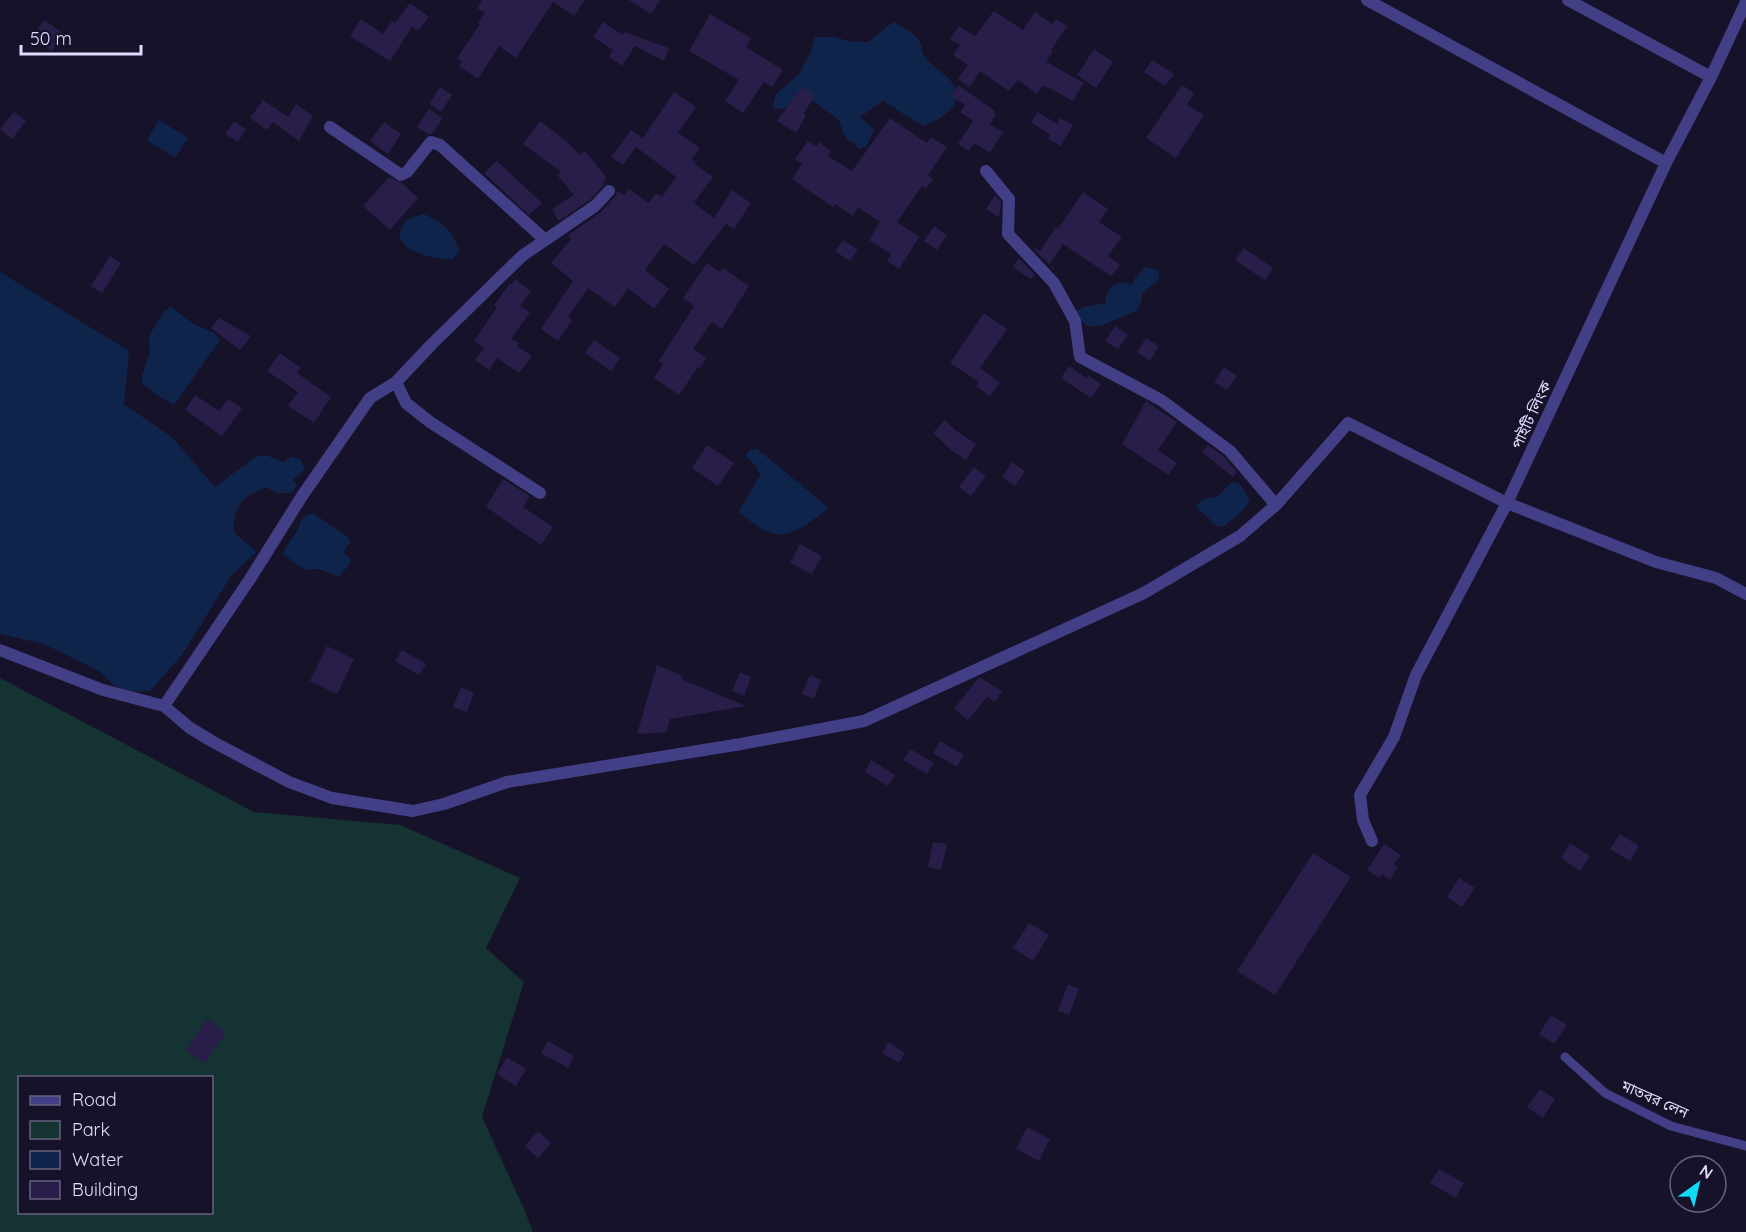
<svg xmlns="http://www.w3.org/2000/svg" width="1746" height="1232" viewBox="0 0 1746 1232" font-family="Quicksand,'Noto Sans Bengali',sans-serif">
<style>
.green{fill:#153332;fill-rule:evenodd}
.water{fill:#0f244b}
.building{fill:#281e49}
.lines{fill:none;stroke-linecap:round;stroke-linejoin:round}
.pedestrian{stroke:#433f86;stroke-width:9}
.minor{stroke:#433f86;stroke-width:12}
.labels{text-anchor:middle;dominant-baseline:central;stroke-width:4.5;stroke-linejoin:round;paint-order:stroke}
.street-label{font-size:15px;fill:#e0dbfe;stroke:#161229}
</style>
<rect width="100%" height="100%" fill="#161229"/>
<!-- green -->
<path class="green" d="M0,678L254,812L400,825L520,878L486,948L524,982L482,1117L525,1211L533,1232H0ZM20,1078H212V1212H20Z"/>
<!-- water -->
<path class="water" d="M893,22C903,26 917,34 921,45C923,50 920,49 923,54C930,66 945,72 953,84C967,104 939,121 923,126L883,101L860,117L874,129L867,146L860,149L847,139L843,132L839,120L807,97C795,104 785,112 772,108L776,94L799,74L810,54L815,37H835L851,42H868Z
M159,120L188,138L175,158L147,140Z
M423,214C442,221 453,231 459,251L452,260C438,258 398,254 400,233C401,229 404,224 406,220Z
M1145,267L1157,270L1160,278L1142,294V300L1137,311L1100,326H1087L1080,319L1076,311C1086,305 1095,305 1106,303C1104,287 1119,279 1132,285L1135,278Z
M0,272L129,351L124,404L173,438L215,487L255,457L266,455L283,462L292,457L300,459L305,469L293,480L297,485L291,493H277L266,487C240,499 237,501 233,530C239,539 249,544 256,552L231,576L182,655L150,691L121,692L99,671L44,644L0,634Z
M171,307L195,325L215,333L220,340L174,405L163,399L142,383V376L150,351L149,336L164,311Z
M757,449L823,503L828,509C787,538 781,547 739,512L760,475L756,466L746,456L749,450Z
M1232,482L1240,484L1250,500C1244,511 1233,520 1222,527L1216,525L1195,506L1205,498L1217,497Z
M313,513L349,538L351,543L346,547L344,553L350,558L351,562L339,577L319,569L304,570L283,554C286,542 300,533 300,521L305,516Z"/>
<!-- building -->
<path class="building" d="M482,0H585L574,16L553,2L516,58L499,46L478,79L459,66L462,61L457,58L480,24L478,23L485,13L477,8Z
M629,0H660L651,14Z
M410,3L429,17L418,31L412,27L390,61L350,36L361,19L383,34L392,21L395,23Z
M994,11L1023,30L1035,12L1052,24L1056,19L1067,26L1051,50L1053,51L1046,62L1084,83L1073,101L1043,85L1037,94L1018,80L1009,91L980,71L970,87L958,79L968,65L953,55L960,45L950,39L959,26L975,36Z
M710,14L751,38L746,47L783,70L772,87L764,82L743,113L725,101L739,80L689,51Z
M44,20L64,34L52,51L32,37Z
M603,22L623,35L624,32L669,48L664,61L635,46L622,66L609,57L613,50L593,37Z
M1094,49L1113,62L1096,88L1077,75Z
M1152,60L1174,74L1165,86L1144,72Z
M958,85L995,111L994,113L996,114L990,124L1003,132L990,153L974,143L969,151L958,144L973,121L960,112L965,105L951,96Z
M1182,85L1194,93L1187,105L1204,115L1176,158L1146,138Z
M440,87L452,95L441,112L429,104Z
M802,87L815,96L803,114L806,116L796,133L777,121Z
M674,92L696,107L678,133L700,148L692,159L696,162L695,164L713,177L694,203L714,218L732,190L751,203L734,229L726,224L694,265L664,244L645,270L669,289L654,309L628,288L615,307L588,288L568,317L572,320L558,341L541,329L573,281L551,263L571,239L568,235L601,212L615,197L617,191L624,195L629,189L649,203L656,193L662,197L676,177L636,147L623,165L611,157L631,130L643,138Z
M263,100L288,117L296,104L313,116L299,141L273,122L267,130L250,118Z
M429,109L443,118L432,134H428L417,127Z
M14,112L26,121L12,139L0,129Z
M1038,112L1057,124L1060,118L1073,125L1061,146L1048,139L1050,135L1031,122Z
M890,118L927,143L931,137L947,147L928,175L933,179L926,189L922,186L897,222L919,237L899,269L887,261L891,254L869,240L880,222L858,207L853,216L835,204L833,207L792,179L802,164L795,159L808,141L816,146L819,142L831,151L828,156L852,171Z
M234,121L246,129L238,142L225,134Z
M540,121L566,141L580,155L585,151L606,177L603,182L605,184L590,200L559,221L552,209L574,195L557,175L561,172L523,144Z
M384,122L401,134L388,154L370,141Z
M497,161L542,203L529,215L484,173Z
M389,177L402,183L418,198L390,230L363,206Z
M1083,192L1108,209L1099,222L1122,237L1108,256L1120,265L1111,276L1063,244L1049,265L1054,268L1053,269L1031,246L1040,251L1056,227L1058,229Z
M995,195L1001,202L999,217L986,209Z
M934,226L947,235L937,250L924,241Z
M843,240L858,250L850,261L835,251Z
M1244,248L1273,268L1265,280L1235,260Z
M110,256L121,263L102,293L91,286Z
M1019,258L1035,275L1031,279L1013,267Z
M707,263L720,272L723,268L749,286L722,329L712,322L693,349L707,358L700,368L698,367L679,395L654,378L663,364L659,361L694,306L683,298Z
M515,279L531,291L520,306L530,312L511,339L519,343L517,346L532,356L519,373L497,358L489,370L475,360L484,348L474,341L497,307L494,305L510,283L512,284Z
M984,313L1007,329L980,368L1000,383L990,396L976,386L979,382L950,363Z
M219,318L251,336L240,350L211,328Z
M1115,326L1128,335L1118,349L1105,341Z
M1146,338L1159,346L1150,361L1137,352Z
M594,340L620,358L611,371L585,353Z
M280,353L301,368L297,373L331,397L314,423L288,406L298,392L267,371Z
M1069,366L1086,378L1088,375L1101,384L1091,398L1061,378Z
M1224,367L1237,376L1227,390L1214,382Z
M195,395L219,411L228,399L242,408L222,436L185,410Z
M1146,401L1177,422L1158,450L1177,463L1168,475L1122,444Z
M945,420L955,430L976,444L966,460L951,450L933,433Z
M707,445L734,463L718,486L692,468Z
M1208,445L1224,457L1237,472L1233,477L1202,452Z
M1012,462L1025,471L1015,486L1002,477Z
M974,467L986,476L971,496L959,487Z
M503,479L530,496L523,507L553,527L541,545L486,507Z
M800,544L822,556L812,574L790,563Z
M327,646L354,659L337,694L310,681Z
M402,650L426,664L419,675L395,661Z
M657,665L682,676L681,679L746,706L670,719L667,732L637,734Z
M740,672L751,677L744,696L732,691Z
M810,675L821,680L814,699L802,694Z
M979,677L1002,691L995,702L987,697L968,720L954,709Z
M461,687L474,693L467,712L453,707Z
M940,741L964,755L957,767L933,753Z
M910,749L934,763L927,774L903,760Z
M871,760L895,775L888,786L865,772Z
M1620,834L1639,846L1630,861L1610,849Z
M933,842L947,844L941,870L928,867Z
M1570,843L1590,856L1580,871L1561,858Z
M1384,844L1401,855L1394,864L1398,867L1390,880L1382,874L1379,878L1367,870Z
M1313,853L1351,877L1275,995L1237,971Z
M1459,878L1475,888L1462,907L1447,897Z
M1029,923L1049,935L1033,961L1013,948Z
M1068,984L1079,989L1069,1015L1058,1011Z
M1551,1015L1567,1025L1554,1044L1539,1034Z
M207,1019L226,1032L205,1063L186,1051Z
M548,1041L574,1056L568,1068L541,1053Z
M888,1042L905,1053L899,1063L882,1053Z
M507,1057L526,1069L516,1086L497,1074Z
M1540,1089L1555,1099L1543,1118L1527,1107Z
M1027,1127L1050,1139L1039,1161L1016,1149Z
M538,1131L551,1143L538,1158L525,1146Z
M1439,1169L1464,1183L1456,1198L1430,1183Z"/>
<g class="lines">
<!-- pedestrian -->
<path class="pedestrian" d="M1565,1057L1605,1093L1671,1126L1746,1146"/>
<!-- minor -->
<path class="minor" d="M1367,0L1666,163
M1568,0L1711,77
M330,127L401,175L407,172L431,142L440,145L544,239
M986,171L1009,199L1008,234L1054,283L1075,321L1080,357L1161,400L1230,451L1276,505
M396,382L406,403L430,422L540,493
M0,650L103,690L164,706L190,728L215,743L289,782L332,798L413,811L444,804L507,782L741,744L864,721L1144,593L1240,536L1276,505L1348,423L1507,503L1656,562L1716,578L1746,594
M164,706L250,579L302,496L370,398L396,382L432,344L522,256L595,206L609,191
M1372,841L1363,820L1360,795L1394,737L1416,675L1507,503L1666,163L1711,77L1746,2"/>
</g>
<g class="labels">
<!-- street labels -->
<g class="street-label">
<text transform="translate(1531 415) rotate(-65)">পাইটি লিংক</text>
<text transform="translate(1655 1099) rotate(24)">মাতবর লেন</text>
</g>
</g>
<!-- legend -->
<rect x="18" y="1076" width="195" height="138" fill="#161229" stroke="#67627e" stroke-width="1.5"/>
<rect x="30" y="1096" width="30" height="9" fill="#433f86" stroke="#67627e" stroke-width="1.5"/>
<text x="72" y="1106" font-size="18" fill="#e0dbfe">Road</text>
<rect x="30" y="1121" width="30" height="18" fill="#153332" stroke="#67627e" stroke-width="1.5"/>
<text x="72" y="1136" font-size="18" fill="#e0dbfe">Park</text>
<rect x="30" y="1151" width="30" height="18" fill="#0f244b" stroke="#67627e" stroke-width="1.5"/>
<text x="72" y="1166" font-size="18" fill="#e0dbfe">Water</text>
<rect x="30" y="1181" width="30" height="18" fill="#281e49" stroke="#67627e" stroke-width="1.5"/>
<text x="72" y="1196" font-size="18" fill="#e0dbfe">Building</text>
<!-- north arrow -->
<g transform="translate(1698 1184) rotate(34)"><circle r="28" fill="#161229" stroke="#67627e" stroke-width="1.5"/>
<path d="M0-4.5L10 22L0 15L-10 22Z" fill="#10daf5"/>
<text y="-9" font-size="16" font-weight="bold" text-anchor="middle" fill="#e0dbfe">N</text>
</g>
<!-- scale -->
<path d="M21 45v9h120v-9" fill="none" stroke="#e0dbfe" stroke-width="3"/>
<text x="30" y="45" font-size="18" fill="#e0dbfe" stroke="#161229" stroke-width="4.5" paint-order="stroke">50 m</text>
</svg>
